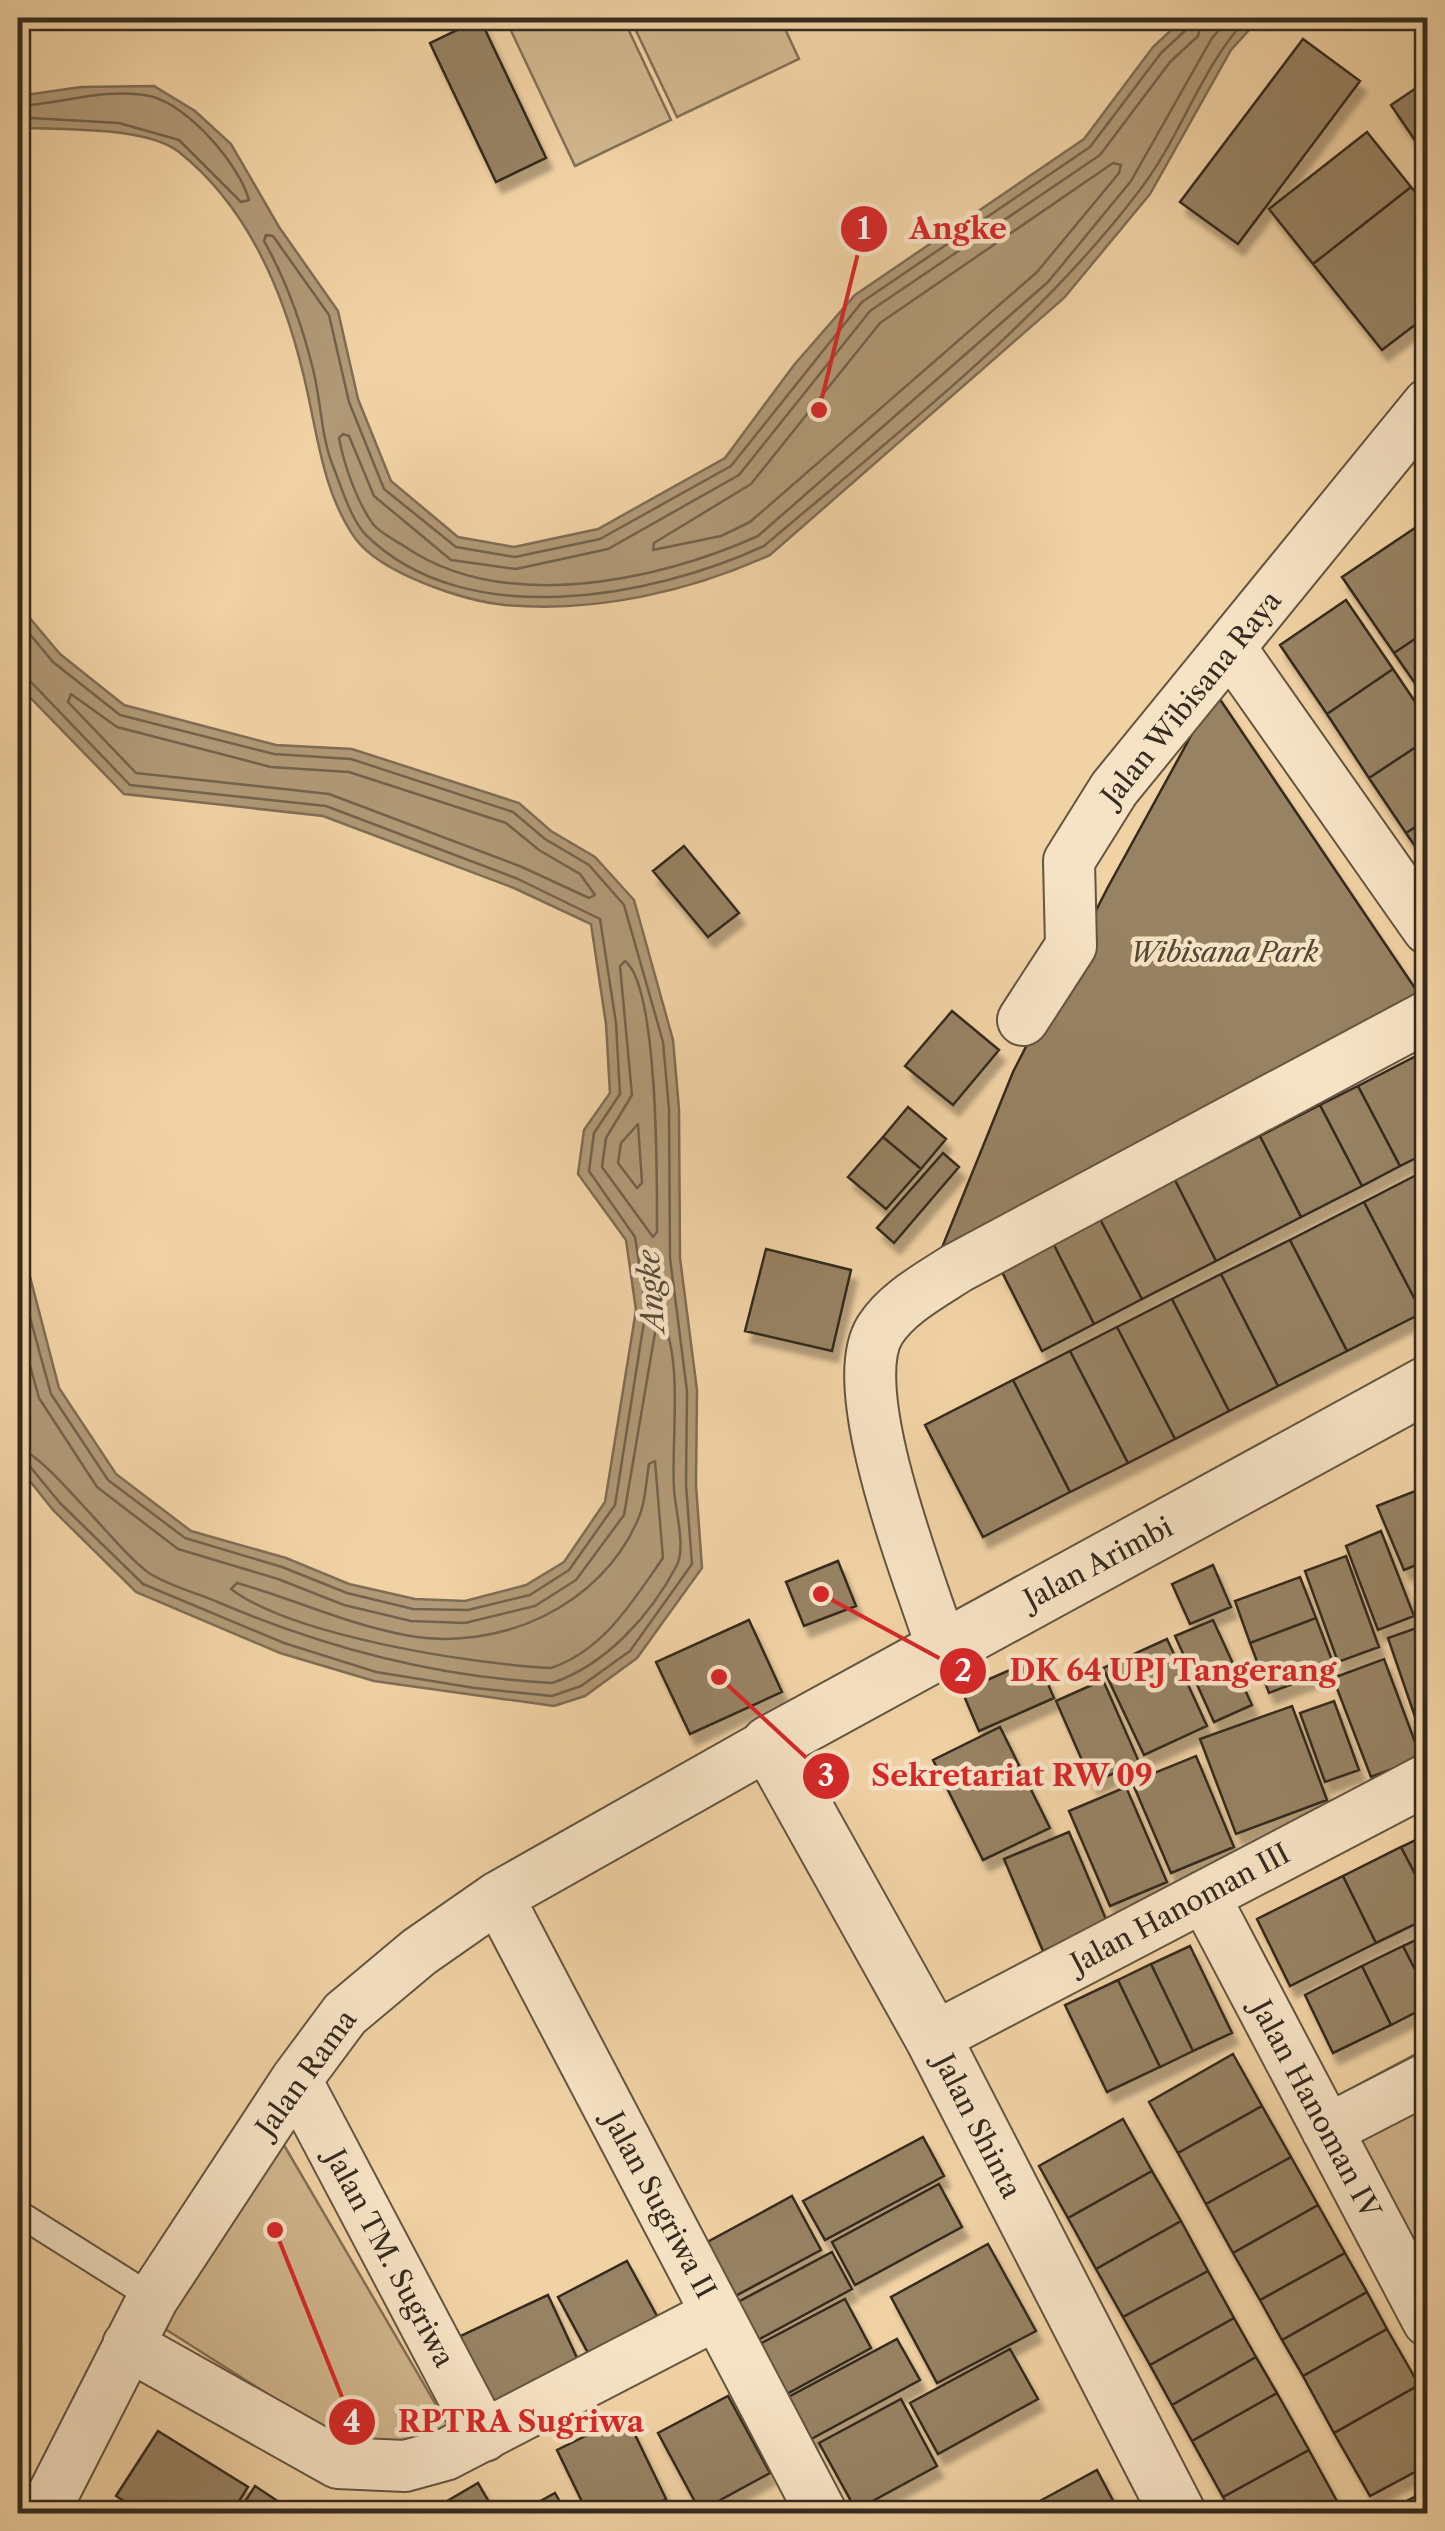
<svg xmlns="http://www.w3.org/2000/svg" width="1445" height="2531" viewBox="0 0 1445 2531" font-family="'Libre Caslon Text',serif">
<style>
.green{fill:#d1b68d;stroke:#837056;stroke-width:2.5}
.water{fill:#b19977;stroke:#7f6d54;stroke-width:2.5}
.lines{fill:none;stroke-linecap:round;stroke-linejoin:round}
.shore{stroke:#73624b;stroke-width:2.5}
.building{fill:#978264;stroke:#352b1f;stroke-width:2.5;filter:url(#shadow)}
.service-casing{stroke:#645540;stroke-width:29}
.minor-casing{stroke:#645540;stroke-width:54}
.tertiary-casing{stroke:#645540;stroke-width:59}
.service{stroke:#f6e2c4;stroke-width:25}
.minor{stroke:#f6e2c4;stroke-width:50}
.tertiary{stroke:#f6e2c4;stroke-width:55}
.labels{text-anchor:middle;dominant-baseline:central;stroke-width:9;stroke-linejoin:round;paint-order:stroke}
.street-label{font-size:28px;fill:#352b1f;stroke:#f6e2c4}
.park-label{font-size:28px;font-style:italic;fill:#544735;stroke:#f6e2c4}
.water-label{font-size:30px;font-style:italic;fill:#5a4c39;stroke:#f6e2c4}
.leader{fill:none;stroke:#d62828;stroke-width:4}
.callout-dot{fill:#d62828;stroke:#f6e2c4;stroke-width:4}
.mark-label{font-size:30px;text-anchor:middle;font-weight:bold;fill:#fff}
.callout-label{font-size:30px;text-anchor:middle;font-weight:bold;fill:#d62828;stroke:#f6e2c4;stroke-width:9;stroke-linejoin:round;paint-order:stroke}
</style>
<defs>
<filter id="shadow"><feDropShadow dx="6" dy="11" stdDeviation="2.5" flood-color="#0004"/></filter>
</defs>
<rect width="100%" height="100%" fill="#f1d2a4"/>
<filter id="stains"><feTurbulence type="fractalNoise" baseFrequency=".002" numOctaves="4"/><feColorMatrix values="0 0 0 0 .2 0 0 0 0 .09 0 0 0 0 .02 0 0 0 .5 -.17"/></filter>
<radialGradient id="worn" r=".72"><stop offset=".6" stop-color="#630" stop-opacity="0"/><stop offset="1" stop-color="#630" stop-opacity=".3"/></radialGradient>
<!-- green -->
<path class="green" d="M505,18H623L671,120L575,166Z
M630,18H780L799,59L677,117Z
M1427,2048V2289L1326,2102Z
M281,2140L449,2427L384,2468L151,2320Z"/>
<!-- water -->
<path class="water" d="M1184,18H1260L1231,50L1150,194L1064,298L770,555C689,592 594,613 505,605C463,601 380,573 355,538C321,490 317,428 303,373C283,290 247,206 179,152C147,127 70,130 30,128L18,134V96L81,87L154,86L195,111L231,144L279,227L338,311L358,399L391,481L458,537L514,547L598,529L725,458L794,365L855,295L1084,139L1153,47Z
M18,604L60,654L124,705L276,745L352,749L519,803L551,831L595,857L634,900L673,1040L679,1109L680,1258L697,1390L696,1485L702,1568L637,1658L585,1696L554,1706L374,1681L280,1653L136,1592L53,1510L18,1466V1231L59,1388L116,1474L191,1531L286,1558L349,1584L415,1599L465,1601L526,1585L564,1562L605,1502L636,1310L626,1240L578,1174L584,1130L610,1093L606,1024L591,924L514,888L323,816L124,794L18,685Z"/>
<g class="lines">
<!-- shore -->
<path class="shore" d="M1190,18L1188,28L1161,53L1090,147L862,302L731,466L600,539L515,557L456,547L384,489L349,402L329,315L273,236L266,235L264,241C286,280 302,325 313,369C321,400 321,437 333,466C341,486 351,520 366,535C465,633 651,598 764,546C892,437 1038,325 1139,191C1181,137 1200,69 1247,18
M1203,18L1198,36L1170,62L1100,155L870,311L739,475L608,549L516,569L451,560L374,496L349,436L343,434L339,438C344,465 357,502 373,524C380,533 395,540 404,546C502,614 656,582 758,536L1048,282L1131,181L1212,38L1230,18
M18,106C60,104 107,87 150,96C188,105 239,164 249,200L241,202L179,140L119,123L31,118L18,123
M1113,163L1121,165L1119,173L1037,272L750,522L721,536L653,550L654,543L751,484L880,323Z
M18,620L53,662L120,715L274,754L351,759L513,812L545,839L589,865L624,905L663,1042L669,1109L670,1258L687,1391L686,1485L692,1564L630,1651L581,1686L552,1696L475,1688L376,1672L284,1643L143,1584L60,1503L28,1464L18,1461
M18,677L30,681L130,785L326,806L518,879L600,919L616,1023L620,1094L594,1133L589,1171L635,1237L646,1309L615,1505L569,1570L530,1595L468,1610L413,1609L347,1593L282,1567L185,1538L108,1480L51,1394L18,1274
M71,694L117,727L271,767L349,772L506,823L539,850L580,874L595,895L589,898L522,867L329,794L136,773L68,702Z
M625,961C659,987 657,1184 657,1232L653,1237L602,1167L606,1138L632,1095L620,966Z
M638,1124L642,1183L637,1188L618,1163L621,1143Z
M18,1322L39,1398L97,1487L178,1549L278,1579L344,1605L411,1621L465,1623L535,1606L576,1580L624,1515L656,1327L663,1323C683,1360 671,1446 674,1489C675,1509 686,1547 677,1565C651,1615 606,1665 552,1683C436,1677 326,1648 220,1603C197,1593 169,1586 149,1573C118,1552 43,1450 18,1449
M655,1461L663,1558C632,1602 604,1650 551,1668C471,1664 293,1636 231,1589L237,1583C294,1599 346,1624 405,1635C498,1653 602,1607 639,1517C646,1501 646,1481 649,1464Z"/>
</g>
<!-- building -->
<path class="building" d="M480,19L546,158L496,182L430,43Z
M1303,39L1360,81L1238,244L1180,202Z
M1428,80V153L1425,155L1391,105Z
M1367,132L1411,187L1313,264L1269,209Z
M1411,187L1428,207V315L1382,350L1313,264Z
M1415,528L1428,545V630L1394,653L1342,577Z
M1346,600L1393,669L1327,714L1280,645Z
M1428,630V702L1394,653Z
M1393,669L1428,721V739L1369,778L1327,714Z
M1215,692L1421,997L939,1255L1013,1072L1108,887Z
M1428,739V819L1406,833L1369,778Z
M1428,819V865L1406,833Z
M684,846L739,913L708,937L653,871Z
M952,1011L999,1050L953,1105L905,1066Z
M1420,1054L1428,1069V1152L1400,1166L1358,1086Z
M1358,1086L1400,1166L1362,1186L1320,1105Z
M1320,1105L1362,1186L1301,1217L1260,1136Z
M908,1107L946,1139L921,1169L883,1137Z
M1260,1136L1301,1217L1216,1261L1175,1180Z
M883,1137L921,1169L886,1209L848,1177Z
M943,1153L959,1167L894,1243L877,1228Z
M1428,1169V1310L1422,1313L1364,1202Z
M1175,1180L1216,1261L1142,1299L1100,1219Z
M1364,1202L1422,1313L1347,1351L1290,1240Z
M1100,1219L1142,1299L1094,1324L1053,1243Z
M1290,1240L1347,1351L1278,1386L1221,1274Z
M1053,1243L1094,1324L1042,1351L1001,1270Z
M766,1249L851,1270L832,1351L745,1331Z
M1221,1274L1278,1386L1229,1411L1172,1299Z
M1172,1299L1229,1411L1175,1439L1117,1327Z
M1117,1327L1175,1439L1128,1463L1070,1351Z
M1070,1351L1128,1463L1070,1492L1013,1380Z
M1013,1380L1070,1492L983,1537L925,1425Z
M1428,1486V1560L1404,1570L1377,1506Z
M1381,1531L1414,1616L1378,1630L1346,1546Z
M1346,1556L1379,1647L1338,1662L1305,1571Z
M838,1561L856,1606L804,1626L786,1582Z
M1213,1565L1231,1607L1190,1624L1172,1584Z
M1300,1577L1316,1618L1250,1643L1235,1601Z
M1316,1618L1335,1668L1269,1693L1250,1643Z
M749,1620L782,1692L690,1734L656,1662Z
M1213,1620L1252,1705L1214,1722L1175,1636Z
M1428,1624V1738L1423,1740L1388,1638Z
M1167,1639L1207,1726L1144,1755L1103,1668Z
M1037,1658L1054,1698L979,1731L962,1691Z
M1384,1659L1421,1758L1371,1777L1333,1678Z
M1103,1680L1139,1762L1092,1783L1056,1701Z
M1334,1701L1359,1770L1325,1782L1300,1713Z
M1292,1706L1327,1800L1236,1834L1200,1739Z
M1000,1727L1050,1828L983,1860L933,1760Z
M1196,1756L1234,1847L1171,1873L1132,1782Z
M1126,1787L1167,1882L1110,1906L1069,1811Z
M1069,1832L1108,1924L1043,1951L1004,1859Z
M1428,1834V1899L1401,1847Z
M1401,1847L1428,1899V1918L1376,1943L1343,1876Z
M1343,1876L1376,1943L1290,1986L1257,1919Z
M1428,1934V1995L1403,1946Z
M1190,1946L1232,2033L1193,2051L1151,1964Z
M1403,1946L1428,1995V2006L1391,2025L1362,1966Z
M1151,1964L1193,2051L1160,2067L1118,1980Z
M1362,1966L1391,2025L1333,2053L1305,1995Z
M1118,1980L1160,2067L1107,2092L1065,2005Z
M1233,2054L1262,2106L1178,2153L1149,2102Z
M1262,2106L1291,2157L1206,2204L1178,2153Z
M1123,2119L1152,2171L1068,2218L1039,2166Z
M923,2137L944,2176L825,2240L803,2201Z
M1291,2157L1318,2205L1233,2253L1206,2204Z
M1152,2171L1181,2221L1096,2269L1068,2218Z
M939,2184L962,2227L855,2285L832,2242Z
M792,2196L821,2250L728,2300L700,2246Z
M1318,2205L1345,2253L1260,2300L1233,2253Z
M1181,2221L1208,2271L1123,2317L1096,2269Z
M988,2244L1036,2331L937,2383L891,2297Z
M832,2252L852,2289L756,2341L736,2303Z
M1345,2253L1367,2292L1282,2340L1260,2300Z
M627,2261L663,2327L594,2364L558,2297Z
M1208,2271L1234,2318L1150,2365L1123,2317Z
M1367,2292L1387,2329L1303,2376L1282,2340Z
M548,2295L583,2371L489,2415L454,2339Z
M845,2299L871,2348L783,2396L756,2346Z
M1234,2318L1256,2357L1172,2405L1150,2365Z
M1387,2329L1419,2385L1334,2433L1303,2376Z
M897,2339L920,2380L802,2444L779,2402Z
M1010,2349L1038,2399L938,2454L910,2403Z
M1256,2357L1277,2393L1192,2441L1172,2405Z
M1419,2385L1428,2400V2465L1370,2496L1334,2433Z
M1277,2393L1309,2450L1223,2497L1192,2441Z
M728,2396L770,2473L700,2511L658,2433Z
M901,2399L937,2466L856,2510L819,2443Z
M626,2416L666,2499L636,2514H588L557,2450Z
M158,2431L248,2487L231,2514H144L116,2496Z
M1309,2450L1344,2514H1232L1223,2497Z
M1097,2470L1120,2514H1016Z
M478,2483L496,2514H425Z
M255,2486L297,2514H237Z
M1428,2490V2514H1381Z
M555,2493L567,2514H517Z"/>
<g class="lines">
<!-- service casing -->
<g class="service-casing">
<path id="service" d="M18,2213L153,2298"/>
</g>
<!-- minor casing -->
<g class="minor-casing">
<path id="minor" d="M1231,649L1428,929
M1023,1020L1071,946L1069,861L1114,789L1428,404
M942,1648C921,1582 843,1389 880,1330C897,1303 931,1285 957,1268L1428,1016
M1204,1896L1428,2321
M498,1897L822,2514
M933,2038L1428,1779
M296,2080L484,2436
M1327,2130L1428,2078
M128,2345L338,2463L405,2466L445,2455L717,2314
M43,2514L153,2298L296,2080L345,2014L419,1952L498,1897L769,1744"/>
</g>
<!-- tertiary casing -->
<g class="tertiary-casing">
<path id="tertiary" d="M1178,2514L933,2038L769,1744L1428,1384"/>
</g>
<!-- service -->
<use href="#service" class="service"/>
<!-- minor -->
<use href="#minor" class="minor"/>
<!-- tertiary -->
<use href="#tertiary" class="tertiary"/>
</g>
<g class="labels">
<!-- street labels -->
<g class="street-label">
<text transform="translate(1191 698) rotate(-51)">Jalan Wibisana Raya</text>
<text transform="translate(1098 1563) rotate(-28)">Jalan Arimbi</text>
<text transform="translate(1180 1908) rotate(-28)">Jalan Hanoman III</text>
<text transform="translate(306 2073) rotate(-54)">Jalan Rama</text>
<text transform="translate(1316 2109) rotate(62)">Jalan Hanoman IV</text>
<text transform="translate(978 2126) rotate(63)">Jalan Shinta</text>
<text transform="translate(660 2205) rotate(62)">Jalan Sugriwa II</text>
<text transform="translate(390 2258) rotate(62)">Jalan TM. Sugriwa</text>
</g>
<!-- park labels -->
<g class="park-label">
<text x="1224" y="952">Wibisana Park</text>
</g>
<!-- water labels -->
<g class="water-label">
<text transform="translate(651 1291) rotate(-94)">Angke</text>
</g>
</g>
<!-- callouts -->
<path class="leader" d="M819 410L864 229M821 1594L963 1671M719 1677L826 1776M275 2230L352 2422"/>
<g class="callout-dot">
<circle cx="819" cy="410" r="10"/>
<circle cx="821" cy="1594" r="10"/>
<circle cx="719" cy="1677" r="10"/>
<circle cx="275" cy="2230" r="10"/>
<circle cx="864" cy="229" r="25"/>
<circle cx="963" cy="1671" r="25"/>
<circle cx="826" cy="1776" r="25"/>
<circle cx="352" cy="2422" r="25"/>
</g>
<g class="mark-label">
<text x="864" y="239">1</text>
<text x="963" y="1681">2</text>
<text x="826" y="1786">3</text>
<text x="352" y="2432">4</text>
</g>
<g class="callout-label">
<text x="958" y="239">Angke</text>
<text x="1173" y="1681">DK 64 UPJ Tangerang</text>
<text x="1012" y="1786">Sekretariat RW 09</text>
<text x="521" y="2432">RPTRA Sugriwa</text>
</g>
<!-- margin -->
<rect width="1445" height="2531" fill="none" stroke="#f1d2a4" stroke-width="60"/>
<rect x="20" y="20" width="1405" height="2491" fill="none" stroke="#352b1f" stroke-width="5"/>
<rect x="30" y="30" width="1385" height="2471" fill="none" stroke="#352b1f" stroke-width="2.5"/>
<rect width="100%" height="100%" filter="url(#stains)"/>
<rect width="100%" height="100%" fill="url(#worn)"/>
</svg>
